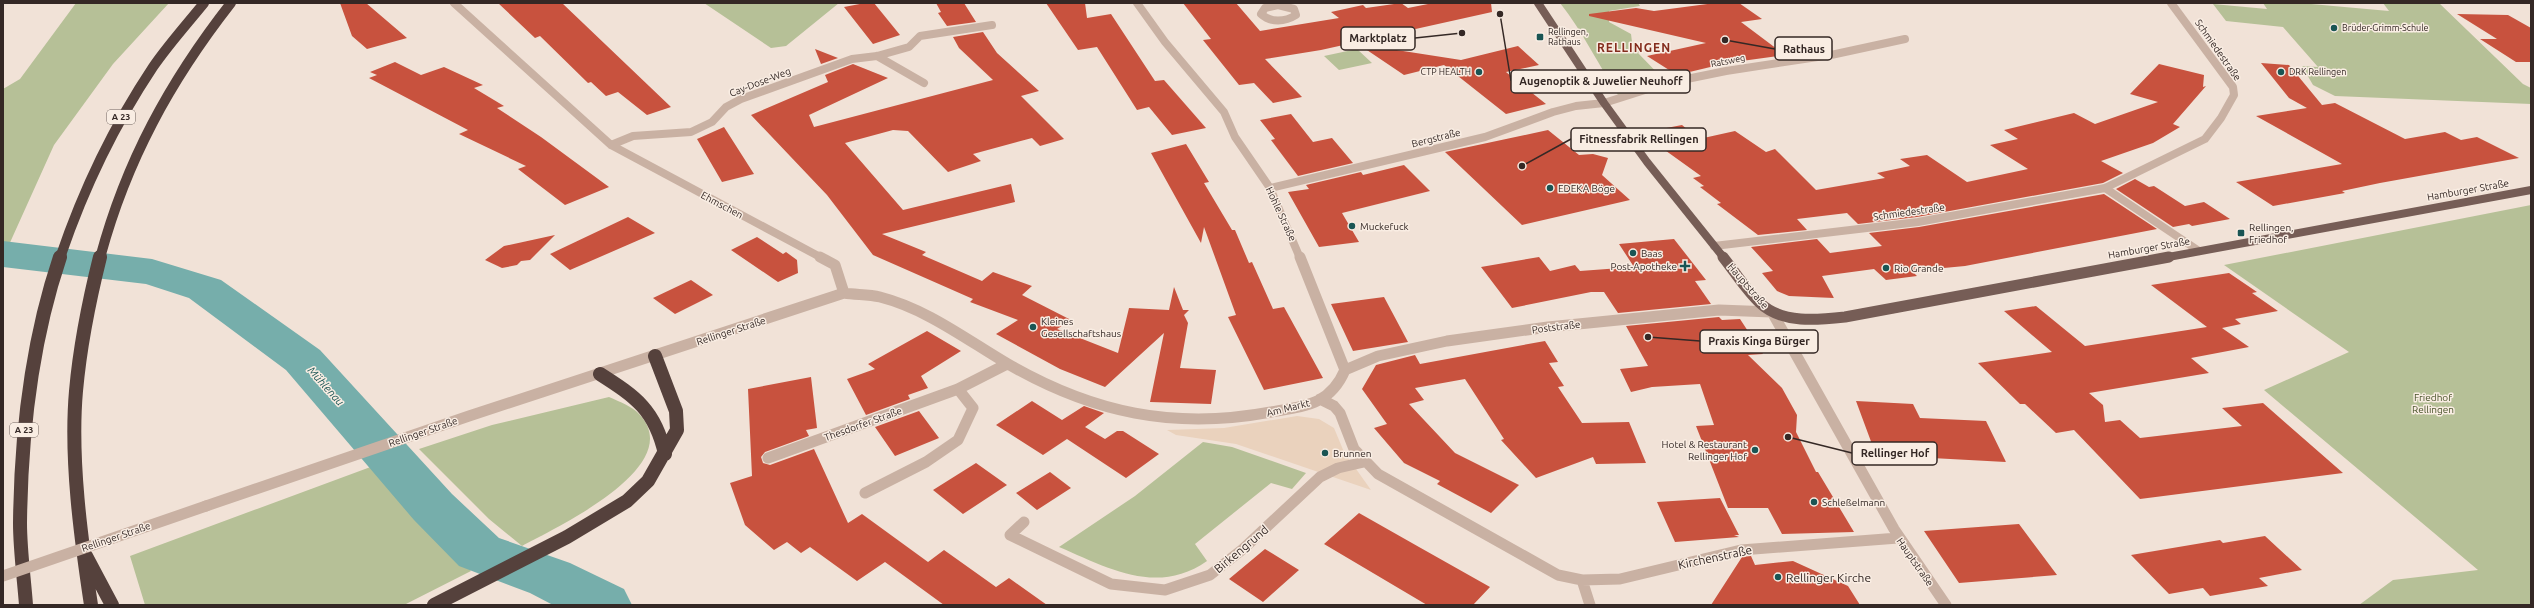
<svg xmlns="http://www.w3.org/2000/svg" width="2534" height="608" viewBox="0 0 2534 608" font-family="Ubuntu,sans-serif">
<style>
.green{fill:#b6c097}
.plaza{fill:#ead2bd}
.lines{fill:none;stroke-linecap:round;stroke-linejoin:round}
.river{fill:#76aeab;fill-rule:evenodd}
.building{fill:#c8523e}
.minor-far1{stroke:#c9b1a3;stroke-width:8}
.minor{stroke:#c9b1a3;stroke-width:11}
.major-far1{stroke:#765d56;stroke-width:8}
.major{stroke:#765d56;stroke-width:11}
.highway-far1{stroke:#55413c;stroke-width:10}
.highway{stroke:#55413c;stroke-width:14}
.minor-bridge{stroke:#c9b1a3;stroke-width:11}
.poi-dot{fill:#1a5554;stroke:#f9ede3;stroke-width:1.5}
.labels{text-anchor:middle;dominant-baseline:central;stroke-width:3;stroke-linejoin:round;paint-order:stroke}
.far-poi-label{font-size:9px;fill:#342825;stroke:#f9ede3;text-anchor:start}
.far-street-label{font-size:9px;fill:#342825;stroke:#f9ede3}
.shield{fill:#f9ede3;stroke:#6f635e;stroke-width:1}
.shield-label{font-size:9px;font-weight:bold;fill:#342825}
.street-label{font-size:10px;fill:#342825;stroke:#f9ede3}
.poi-label{font-size:10px;fill:#342825;stroke:#f9ede3;text-anchor:start}
.park-label{font-size:10px;fill:#475229;stroke:#f9ede3}
.water-label{font-size:11px;font-style:italic;fill:#1a5554;stroke:#f9ede3}
.far-district-label{font-size:12px;font-weight:bold;letter-spacing:1px;fill:#842c1d;stroke:#f9ede3}
.near-street-label{font-size:12px;fill:#342825;stroke:#f9ede3}
.near-poi-label{font-size:12px;fill:#342825;stroke:#f9ede3;text-anchor:start}
.leader{fill:none;stroke:#342825;stroke-width:1.5}
.callout-dot{fill:#342825;stroke:#f9ede3;stroke-width:1.5}
.callout{fill:#f9ede3;stroke:#342825;stroke-width:1.5}
.callout-label{font-size:11px;text-anchor:middle;font-weight:bold;fill:#342825}
</style>
<rect width="100%" height="100%" fill="#f1e2d7"/>
<!-- green -->
<path class="green" d="M76,3H169L113,64L54,145L8,247H3V89L20,79Z
M704,3H839L786,46L771,48Z
M1560,3H1638L1640,6L1609,11V22L1631,34L1632,42L1642,49L1638,53L1667,83L1620,98C1599,66 1583,32 1560,3Z
M2263,3H2300L2389,11L2383,3H2439L2523,84L2531,88V104L2335,96L2313,85L2302,66L2318,67L2283,27L2226,21L2213,4L2267,9Z
M1357,49L1372,63L1339,70L1324,56Z
M2531,205V605H2359L2393,580L2478,570L2264,390L2349,352L2224,265Z
M609,397C620,402 632,406 640,415C687,467 555,528 522,546L489,519L419,449L492,425Z
M1203,442L1232,447L1306,473L1292,489L1271,483L1195,544L1207,561C1157,596 1108,568 1059,547L1135,496Z
M384,462L471,571L404,605H145L130,556Z"/>
<!-- plaza -->
<path class="plaza" d="M1297,416L1319,419L1334,428L1344,452L1371,490L1236,444L1176,435L1167,430L1224,428Z"/>
<g class="lines">
<!-- river -->
<path class="river" d="M3,241L152,259L221,280L320,350L452,494L499,538L570,563L624,589L632,605H553L530,593L459,566L414,520L286,370L189,298L146,284L3,267Z"/>
</g>
<!-- building -->
<path class="building" d="M340,3H366L407,38L367,49L352,36Z
M498,3H562L671,107L647,115L618,92L606,96L591,82L588,83L540,36L535,38Z
M865,3H874L900,35L873,44L844,7Z
M936,3H964L976,22L947,26L938,13L941,12Z
M1046,3H1085L1087,18L1111,14L1155,81L1164,80L1206,128L1172,135L1149,107L1137,110L1097,47L1078,50Z
M1183,3H1236L1260,31L1339,18L1331,12L1363,5L1366,8L1401,3L1408,8L1433,3H1491L1492,12L1321,50L1265,59L1302,97L1273,103L1254,83L1239,85L1203,40L1211,39Z
M1715,3H1739L1762,19L1741,22L1785,55L1727,63L1677,75L1647,56L1706,43L1589,16V14L1636,8L1654,11Z
M2457,14L2508,15L2531,28V62H2516L2480,39H2497Z
M983,32L997,53L1039,91L1021,96L1064,139L1040,146L1032,138L973,154L981,161L948,172L908,131L893,130L845,143L903,210L1011,184L1015,202L882,234L926,252L922,255L982,281L993,272L1032,286L1022,295L1071,320L1057,329L1118,353L1129,308L1169,310L1174,287L1183,310H1189L1184,315L1188,323L1180,368L1216,370L1211,404L1150,402L1164,333L1105,387L1060,369L996,334L1018,320L970,302L973,299L873,255L827,195L751,115L828,82L825,75L853,64L888,78L809,115L814,127L993,80L959,48L953,37Z
M1358,44L1461,60L1518,46L1539,65L1506,72L1546,104L1506,114L1444,65L1404,75Z
M815,49L838,58L821,64Z
M395,62L421,75L444,67L483,85L474,88L504,106L497,108L541,137L609,187L565,205L518,169L526,166L459,134L468,130L369,78L377,75L370,72Z
M2261,63L2289,65L2322,105L2335,103L2405,139L2445,132L2461,140L2477,137L2519,158L2380,183L2342,191L2345,193L2273,206L2236,182L2342,164L2256,116L2307,108L2289,98Z
M2159,64L2204,75L2203,87L2206,86L2173,124L2180,127L2153,143L2101,161L2123,173L2103,183L1917,217L1858,224L1847,213L1797,219L1807,230L1758,235L1717,204L1721,203L1700,187L1704,186L1693,178L1701,176L1662,148L1674,145L1656,130L1682,125L1699,139L1735,131L1766,152L1775,149L1816,190L1885,178L1877,173L1910,166L1900,159L1927,155L1967,182L2028,169L1990,145L2018,139L2004,130L2074,113L2095,124L2158,102L2130,94Z
M1291,114L1313,142L1332,138L1353,163L1298,176L1271,140L1275,139L1260,120Z
M724,127L754,174L722,182L697,139Z
M1548,130L1579,155L1593,154L1608,158L1602,175L1630,200L1522,225L1445,152Z
M1186,144L1209,182L1204,183L1232,230H1235L1249,263L1252,262L1273,309L1284,307L1323,378L1264,390L1228,317L1236,315L1204,227L1201,243L1151,153Z
M1404,165L1430,191L1342,213L1359,242L1319,247L1288,192L1309,189L1306,185L1361,172L1363,175Z
M2135,179L2149,187L2154,186L2185,206L2204,202L2230,219L2192,226L2189,224L2173,227L2116,189Z
M2104,194L2157,229L1965,266L1912,271L1917,276L1886,280L1874,269L1822,276L1834,298L1789,296L1777,291L1762,273L1773,271L1751,247L1817,239L1830,253L1882,246L1869,233L1919,227Z
M628,217L655,233L570,270L550,254Z
M555,235L530,260L521,261L517,265L502,268L485,260L504,246Z
M757,237L783,254L786,252L797,260L798,273L778,282L731,250Z
M1674,239L1706,280L1695,281L1711,304L1618,313L1604,292H1591L1512,308L1481,267L1539,257L1550,271L1575,265L1580,271L1634,267L1619,244Z
M2229,273L2257,292L2252,293L2278,311L2235,319L2241,324L2222,328L2249,347L2191,358L2209,373L2089,393L2103,405L2105,422L2120,420L2140,438L2242,426L2222,408L2263,403L2343,473L2140,499L2074,430L2056,433L2025,404H2020L1978,363L2052,352L2004,311L2036,306L2085,346L2207,327L2151,285Z
M691,280L713,295L675,314L653,298Z
M1384,297L1408,342L1353,351L1331,304Z
M1719,317L1722,320L1740,319L1763,354L1748,355L1782,388L1797,415L1796,432L1816,472H1818L1854,532L1782,534L1768,508H1728L1696,426L1714,425L1700,384L1652,387L1631,392L1620,369L1648,366L1626,326Z
M927,331L961,351L921,376L928,388L908,395L910,399L866,415L847,379L875,369L868,364Z
M1545,341L1558,362L1549,363L1564,386L1558,387L1582,423L1629,422L1646,463L1596,464L1593,457L1536,478L1501,440L1504,439L1465,379L1415,388L1424,400L1409,404L1455,453L1519,485L1491,513L1437,484L1440,481L1404,463L1374,428L1387,424L1362,389L1376,365L1415,355L1420,364Z
M811,377L817,428L806,430L809,436L765,452L761,457L763,463L770,465L814,449L848,523L862,514L928,562L944,550L996,587L1009,578L1047,605H944L885,562L857,581L810,547L801,553L787,542L774,550L745,525L730,483L752,476L748,389Z
M1032,401L1062,420L1084,406L1104,413L1085,427L1105,439L1117,431H1123L1159,454L1126,478L1067,439L1043,455L996,425Z
M1856,401L1913,404L1920,418L1986,421L2006,462L1876,455Z
M919,411L939,438L895,456L875,427Z
M976,463L1007,485L963,514L933,490Z
M1050,472L1071,488L1037,510L1016,493Z
M1720,498L1739,535H1734L1739,537L1675,542L1657,502Z
M1359,513L1419,547L1490,587L1473,605H1427L1324,544Z
M2019,524L2057,575L1959,583L1924,531Z
M2265,536L2302,570L2259,578L2268,586L2210,596L2203,588L2169,594L2131,555L2220,540L2223,543Z
M1265,549L1299,570L1263,602L1229,579Z
M1751,556L1755,565L1793,561L1848,586L1860,605H1711L1742,557Z"/>
<g class="lines">
<!-- minor-far1 -->
<path class="minor-far1" d="M454,3L611,145L822,258
M1137,3L1165,42L1224,112L1235,137L1270,188L1300,258
M1278,5L1294,9L1296,15C1285,22 1271,23 1261,14L1265,8Z
M877,56L924,83
M611,145L633,136L691,132L712,122L726,107L741,99L852,59L877,56L909,47L920,36L992,25
M1270,188L1485,137L1553,112L1576,106L1604,103L1667,83L1726,71L1831,55L1905,39
M2105,188L2199,251
M1714,246L1918,222L2105,188L2205,139L2221,118L2234,95L2233,87L2171,3"/>
<!-- minor -->
<path class="minor" d="M820,257L835,265L844,293
M1345,370L1378,356L1447,341L1548,327L1719,310L1772,312L1894,529L1946,605
M1320,399L1334,406L1340,413L1354,449L1378,474L1558,575L1582,580L1620,579L1741,550L1898,538
M768,458L958,389L1007,364
M865,493L926,462L958,440L973,408L958,389
M206,506L469,416L844,293C856,295 868,294 880,297C927,309 967,340 1008,364C1093,413 1174,430 1271,412C1305,406 1330,405 1345,370L1300,257
M1024,522L1010,535L1111,584L1165,590L1210,575L1243,549L1320,477L1338,468L1364,462
M1582,580L1590,605"/>
<!-- major-far1 -->
<path class="major-far1" d="M1538,3L1604,103L1647,162L1724,258
M2163,258L2531,190"/>
<!-- major -->
<path class="major" d="M1723,257C1735,272 1746,290 1760,303C1782,324 1818,320 1845,317L2169,257"/>
<!-- highway-far1 -->
<path class="highway-far1" d="M60,258C83,190 113,127 153,67C168,45 187,24 204,3
M100,258C126,161 170,81 231,3"/>
<!-- highway -->
<path class="highway" d="M600,374C636,397 655,410 665,454
M86,556L112,605
M26,605C24,578 20,550 20,523C21,433 31,343 60,257
M91,605C81,539 70,458 76,391C80,346 89,301 100,257
M434,605L567,537L627,501L648,481L677,430L676,411L655,356"/>
<!-- minor-bridge -->
<path class="minor-bridge" d="M3,576L206,506"/>
</g>
<!-- markers -->
<g class="poi-dot">
<circle cx="2334" cy="28" r="4"/>
<rect x="1536" y="33" width="8" height="8" rx="2"/>
<circle cx="1479" cy="72" r="4"/>
<circle cx="2281" cy="72" r="4"/>
<circle cx="1550" cy="188" r="4"/>
<circle cx="1352" cy="226" r="4"/>
<rect x="2237" y="229" width="8" height="8" rx="2"/>
<circle cx="1633" cy="253" r="4"/>
<path d="M1683 260h4v4h4v4h-4v4h-4v-4h-4v-4h4z"/>
<circle cx="1886" cy="268" r="4"/>
<circle cx="1033" cy="327" r="4"/>
<circle cx="1755" cy="450" r="4"/>
<circle cx="1325" cy="453" r="4"/>
<circle cx="1814" cy="502" r="4"/>
<circle cx="1778" cy="577" r="4"/>
</g>
<g class="labels">
<!-- far-poi labels -->
<g class="far-poi-label">
<text x="2342" y="28">Brüder-Grimm-Schule</text>
<text x="1548" y="32">Rellingen,<tspan x="1548" dy="10">Rathaus</tspan></text>
<text x="1471" y="72" text-anchor="end">CTP HEALTH</text>
<text x="2289" y="72">DRK Rellingen</text>
</g>
<!-- far-street labels -->
<g class="far-street-label">
<text transform="translate(1728 61) rotate(-11)">Ratsweg</text>
</g>
<!-- shield labels -->
<g class="shield">
<rect x="107" y="110" width="28" height="14" rx="3"/>
<rect x="10" y="423" width="28" height="14" rx="3"/>
</g>
<g class="shield-label">
<text x="121" y="117">A 23</text>
<text x="24" y="430">A 23</text>
</g>
<!-- street labels -->
<g class="street-label">
<text transform="translate(2218 50) rotate(55)">Schmiedestraße</text>
<text transform="translate(760 82) rotate(-21)">Cay-Dose-Weg</text>
<text transform="translate(1436 138) rotate(-14)">Bergstraße</text>
<text transform="translate(2468 190) rotate(-10)">Hamburger Straße</text>
<text transform="translate(722 205) rotate(28)">Ehmschen</text>
<text transform="translate(1909 212) rotate(-8)">Schmiedestraße</text>
<text transform="translate(1281 214) rotate(65)">Hohle Straße</text>
<text transform="translate(2149 248) rotate(-10)">Hamburger Straße</text>
<text transform="translate(1748 286) rotate(49)">Hauptstraße</text>
<text transform="translate(1556 327) rotate(-7)">Poststraße</text>
<text transform="translate(731 331) rotate(-18)">Rellinger Straße</text>
<text transform="translate(1288 408) rotate(-14)">Am Markt</text>
<text transform="translate(863 424) rotate(-20)">Thesdorfer Straße</text>
<text transform="translate(423 432) rotate(-19)">Rellinger Straße</text>
<text transform="translate(116 537) rotate(-19)">Rellinger Straße</text>
<text transform="translate(1915 562) rotate(55)">Hauptstraße</text>
</g>
<!-- poi labels -->
<g class="poi-label">
<text x="1558" y="188">EDEKA Böge</text>
<text x="1360" y="226">Muckefuck</text>
<text x="2249" y="227">Rellingen,<tspan x="2249" dy="12">Friedhof</tspan></text>
<text x="1641" y="253">Baas</text>
<text x="1677" y="266" text-anchor="end">Post-Apotheke</text>
<text x="1894" y="268">Rio Grande</text>
<text x="1041" y="321">Kleines<tspan x="1041" dy="12">Gesellschaftshaus</tspan></text>
<text x="1747" y="444" text-anchor="end">Hotel &amp; Restaurant<tspan x="1747" dy="12">Rellinger Hof</tspan></text>
<text x="1333" y="453">Brunnen</text>
<text x="1822" y="502">Schleßelmann</text>
</g>
<!-- park labels -->
<g class="park-label">
<text x="2433" y="397">Friedhof<tspan x="2433" dy="12">Rellingen</tspan></text>
</g>
<!-- water labels -->
<g class="water-label">
<text transform="translate(326 386) rotate(48)">Mühlenau</text>
</g>
<!-- far-district labels -->
<g class="far-district-label">
<text x="1634" y="47">RELLINGEN</text>
</g>
<!-- near-street labels -->
<g class="near-street-label">
<text transform="translate(1241 549) rotate(-40)">Birkengrund</text>
<text transform="translate(1715 557) rotate(-12)">Kirchenstraße</text>
</g>
<!-- near-poi labels -->
<g class="near-poi-label">
<text x="1786" y="577">Rellinger Kirche</text>
</g>
</g>
<!-- callouts -->
<path class="leader" d="M1462 33L1415 38M1725 40L1775 49M1500 14L1511 81M1522 166L1571 139M1648 337L1700 341M1788 437L1852 453"/>
<g class="callout-dot">
<circle cx="1462" cy="33" r="4"/>
<circle cx="1725" cy="40" r="4"/>
<circle cx="1500" cy="14" r="4"/>
<circle cx="1522" cy="166" r="4"/>
<circle cx="1648" cy="337" r="4"/>
<circle cx="1788" cy="437" r="4"/>
</g>
<g class="callout">
<rect x="1341" y="27" width="74" height="23" rx="4"/>
<rect x="1775" y="37" width="57" height="23" rx="4"/>
<rect x="1511" y="70" width="179" height="23" rx="4"/>
<rect x="1571" y="128" width="135" height="23" rx="4"/>
<rect x="1700" y="330" width="118" height="23" rx="4"/>
<rect x="1852" y="442" width="85" height="23" rx="4"/>
</g>
<g class="callout-label">
<text x="1378" y="42">Marktplatz</text>
<text x="1804" y="53">Rathaus</text>
<text x="1601" y="85">Augenoptik &amp; Juwelier Neuhoff</text>
<text x="1639" y="143">Fitnessfabrik Rellingen</text>
<text x="1759" y="345">Praxis Kinga Bürger</text>
<text x="1895" y="457">Rellinger Hof</text>
</g>
<!-- border -->
<rect width="2534" height="608" fill="none" stroke="#342825" stroke-width="8"/>
</svg>
